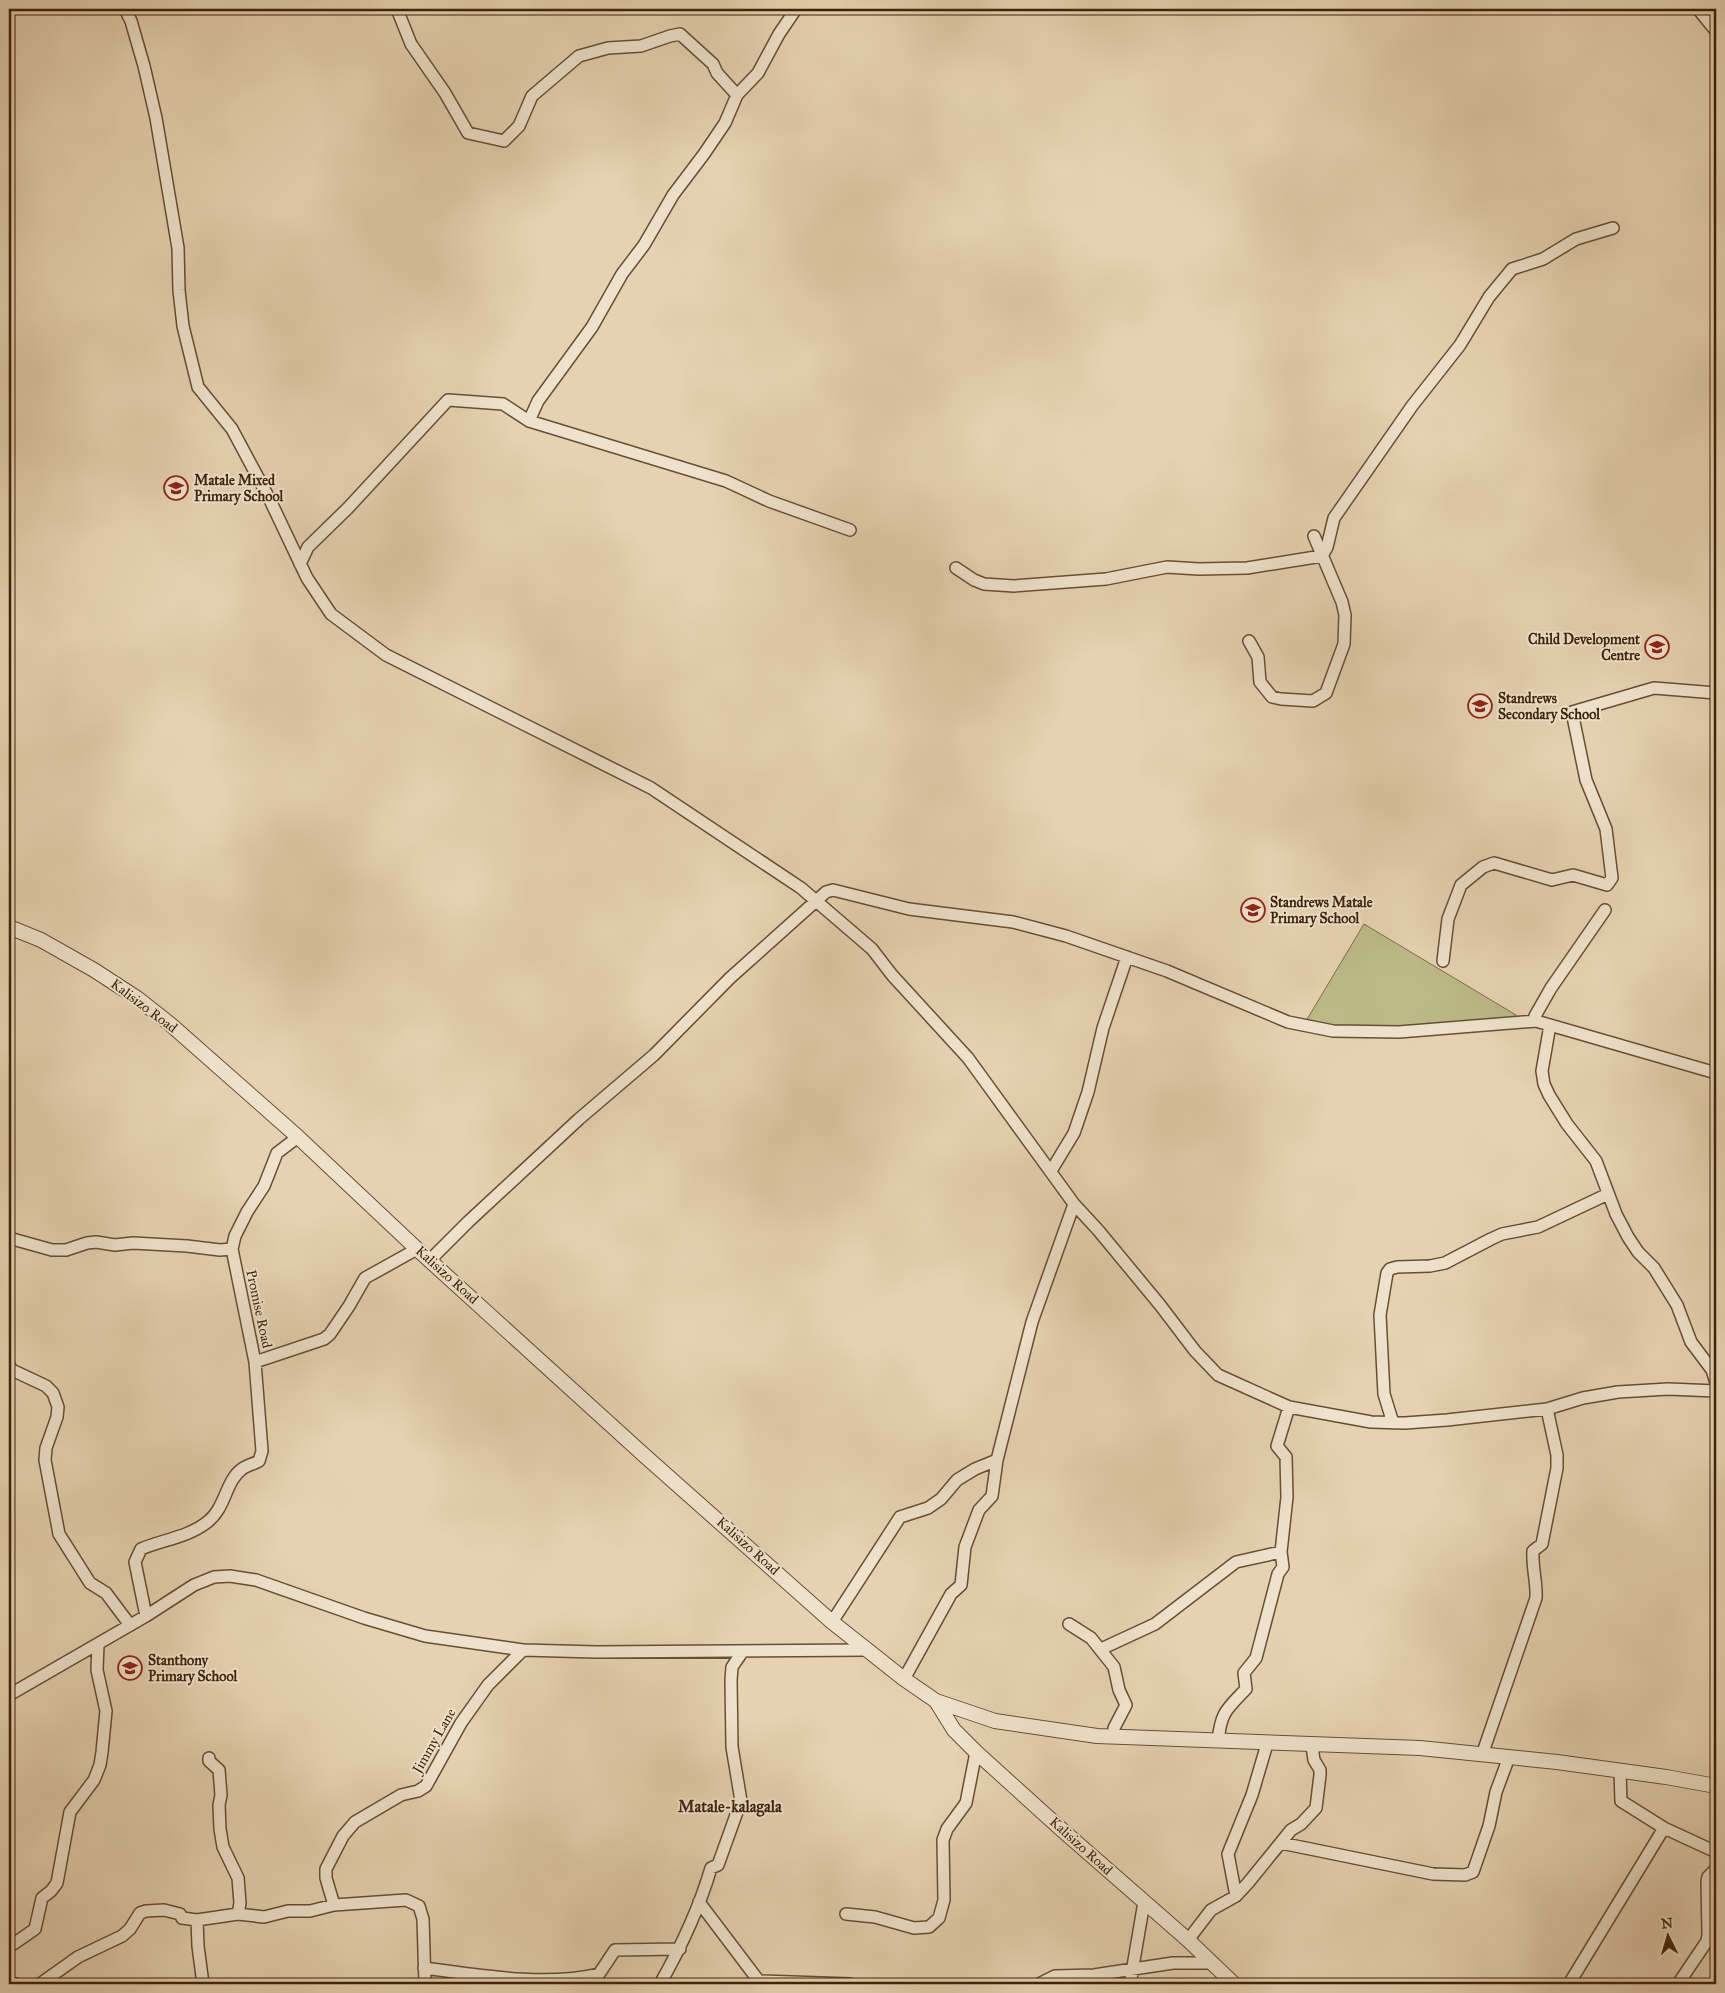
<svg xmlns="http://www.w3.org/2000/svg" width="1725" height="1993" viewBox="0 0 1725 1993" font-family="'IM FELL Great Primer',serif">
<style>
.green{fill:#bbba87;stroke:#7c6e49}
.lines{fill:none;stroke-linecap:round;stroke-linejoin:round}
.minor-casing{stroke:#674e34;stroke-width:14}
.tertiary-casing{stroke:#674e34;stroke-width:16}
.minor{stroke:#efe2cc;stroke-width:11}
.tertiary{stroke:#efe2cc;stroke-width:14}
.labels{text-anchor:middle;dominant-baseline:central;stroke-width:4;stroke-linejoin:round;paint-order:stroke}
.poi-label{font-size:14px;font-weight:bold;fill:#3d220b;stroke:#efe2cc;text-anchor:start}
.street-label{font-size:14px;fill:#3d220b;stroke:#efe2cc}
.quarter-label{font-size:16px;font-weight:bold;fill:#3d220b;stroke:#efe2cc}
</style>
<rect width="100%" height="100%" fill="#e6d2b1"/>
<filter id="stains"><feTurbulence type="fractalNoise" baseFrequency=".004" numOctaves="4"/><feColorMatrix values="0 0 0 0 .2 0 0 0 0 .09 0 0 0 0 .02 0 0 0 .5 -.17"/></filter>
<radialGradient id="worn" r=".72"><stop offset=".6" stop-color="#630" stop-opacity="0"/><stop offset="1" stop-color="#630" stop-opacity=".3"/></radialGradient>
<!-- green -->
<path class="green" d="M1364,924L1516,1015L1514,1019L1364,1028L1331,1027L1306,1021Z"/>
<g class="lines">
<!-- minor casing -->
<g class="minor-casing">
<path id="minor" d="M125,9L131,21L144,66L156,118L178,248L179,290L183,326L198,387L232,429L270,500L307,578L331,614L386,655L651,788L801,888L872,949L892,975L968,1058L1074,1204L1098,1230L1160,1305L1195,1351L1218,1375L1289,1407L1371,1422L1405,1423L1447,1420L1547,1409L1583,1398L1618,1392L1668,1389L1716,1391
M397,9L411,44L445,93L468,133L504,141L519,126L532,96L579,56L608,48L641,46L670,36L680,34L713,64L717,73L737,95L758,73L779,34L796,9
M1698,9L1716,31
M529,421L538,401L592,327L622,274L644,245L673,195L704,154L725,123L737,95
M300,564L308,547L348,508L448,400L503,404L529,421L726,481L769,501L850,530
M956,568L974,580L984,584L1014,586L1106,579L1167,567L1199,569L1247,568L1322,556L1327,547L1334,518L1412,406L1460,345L1489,297L1512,269L1543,259L1576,239L1613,228
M1249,641L1258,657L1260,682L1272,697L1281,699L1313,701L1326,693L1344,644L1345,615L1342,602L1314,536
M1443,961L1448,919L1461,885L1483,867L1494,863L1552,880L1573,875L1607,885L1612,878L1606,829L1586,780L1572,712L1654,688L1716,693
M1535,1016L1551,988L1605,910
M1550,1025L1542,1071L1544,1084L1549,1095L1567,1124L1596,1161L1616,1214L1628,1237L1638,1252L1654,1268L1677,1305L1691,1342L1712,1370L1716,1383
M1051,1171L1074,1133L1088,1092L1103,1028L1127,957
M9,1238L52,1250H66L87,1243L96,1242L115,1245L133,1243L187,1246L220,1250L232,1249L235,1236L247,1212L264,1186L277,1153L298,1137
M232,1249L255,1362L324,1339L330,1334L349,1306L365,1278L417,1249
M430,1260L468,1222L579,1119L654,1055L730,978L826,892L833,890L909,909L1013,922L1066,936L1167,971L1288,1022L1333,1031L1399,1032L1536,1021L1716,1073
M9,1365L12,1370L46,1386L53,1393L58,1407L57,1417L46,1448L45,1460L59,1534L90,1583L106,1593L130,1625
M1393,1423L1384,1394L1380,1315L1387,1273L1390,1269L1397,1267L1430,1266L1445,1263L1491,1239L1502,1234L1538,1227L1608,1194
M146,1616L135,1562L141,1549C162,1540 188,1537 206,1523C226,1509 225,1481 242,1469C247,1465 254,1464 259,1461L262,1451L255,1362
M832,1622L900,1517L928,1508L941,1499L957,1480L975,1469L997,1460L1032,1322L1074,1204
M1069,1624L1091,1638L1114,1667L1119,1690L1126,1705L1114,1728V1737
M1101,1649L1155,1624L1236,1562L1281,1552
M904,1679L951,1594L961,1585L965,1547L979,1510L992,1496L997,1460
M9,1695L146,1616L194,1585L214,1577L230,1576L256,1580L364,1618L425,1636L523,1650L596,1652L867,1650
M1218,1741C1221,1712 1226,1710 1246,1689L1244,1673L1256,1658L1278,1574L1283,1567L1281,1552L1287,1497L1286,1457L1277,1446L1289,1407
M1482,1755L1536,1598C1537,1582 1532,1569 1533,1551L1542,1544L1557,1468V1455L1547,1409
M1620,1771L1621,1801L1664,1828L1716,1852
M1281,1843L1433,1874L1465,1875L1473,1872L1489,1826L1496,1792L1509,1757
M1236,1896L1228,1854L1252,1795L1267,1744
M699,1902L761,1984
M334,1905L326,1878V1869L343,1836L355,1822L401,1795L418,1791L426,1786L461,1723L488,1685L523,1650
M238,1914L264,1917L288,1911H310L334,1905L406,1900L419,1906L423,1919L425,1984
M846,1914L875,1917L914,1928L929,1927L939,1918L944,1900L943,1840L947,1829L966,1803L976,1752
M1188,1940L1211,1910L1236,1896L1248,1883L1291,1830L1301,1824L1316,1808L1320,1775V1770L1314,1760L1312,1746
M9,1947L35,1929L42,1898L51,1891L57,1883L70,1812L94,1780L100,1765L102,1752L106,1711L97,1670L98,1644
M424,1968C479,1975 544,1987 599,1974L615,1950L680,1949
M759,1981L850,1984
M12,1984H16
M40,1984L78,1957L122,1936L130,1929L140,1913L146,1911L164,1910L180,1914L182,1918L197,1920
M203,1984L198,1946L197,1920L238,1914L240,1903L238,1878L223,1847L220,1829L219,1805L221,1795L219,1770L209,1761V1758
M660,1984C681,1947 699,1909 711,1868L718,1865L741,1801L732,1747L731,1680L732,1667L743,1651
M1039,1984L1055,1976L1094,1975L1173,1963H1212
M1130,1984L1144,1902
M1569,1984L1664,1828
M1678,1984L1707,1941L1708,1935L1707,1881L1708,1877L1716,1869"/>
</g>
<!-- tertiary casing -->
<g class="tertiary-casing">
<path id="tertiary" d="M9,927L41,940L94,970L137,998L170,1024L298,1137L417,1249L645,1456L832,1622L904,1679L936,1701L995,1721L1097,1736L1420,1748L1557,1762L1666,1777L1716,1786
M936,1701L954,1730L976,1752L1061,1829L1188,1940L1234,1984"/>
</g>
<!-- minor -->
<use href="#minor" class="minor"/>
<!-- tertiary -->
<use href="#tertiary" class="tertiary"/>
</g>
<!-- icons -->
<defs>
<g id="school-ring" transform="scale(1.25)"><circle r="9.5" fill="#efe2cc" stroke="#8f2418" stroke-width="1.5"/><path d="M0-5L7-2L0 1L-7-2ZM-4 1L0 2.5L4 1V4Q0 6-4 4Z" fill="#8f2418"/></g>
</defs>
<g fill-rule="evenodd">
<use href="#school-ring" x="176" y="488"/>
<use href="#school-ring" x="1657" y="647"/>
<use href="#school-ring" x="1480" y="706"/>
<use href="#school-ring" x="1253" y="910"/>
<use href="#school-ring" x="130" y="1668"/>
</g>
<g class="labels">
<!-- poi labels -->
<g class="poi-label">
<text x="194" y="480">Matale Mixed<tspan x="194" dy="16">Primary School</tspan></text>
<text x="1640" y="639" text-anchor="end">Child Development<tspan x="1640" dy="16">Centre</tspan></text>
<text x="1498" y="698">Standrews<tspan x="1498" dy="16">Secondary School</tspan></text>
<text x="1270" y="902">Standrews Matale<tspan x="1270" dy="16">Primary School</tspan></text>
<text x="148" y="1660">Stanthony<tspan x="148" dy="16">Primary School</tspan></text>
</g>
<!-- street labels -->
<g class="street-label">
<text transform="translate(144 1006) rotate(37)">Kalisizo Road</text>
<text transform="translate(447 1275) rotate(42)">Kalisizo Road</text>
<text transform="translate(259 1309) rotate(78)">Promise Road</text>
<text transform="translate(748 1546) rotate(42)">Kalisizo Road</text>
<text transform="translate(434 1741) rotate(-60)">Jimmy Lane</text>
<text transform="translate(1081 1846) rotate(42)">Kalisizo Road</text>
</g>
<!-- quarter labels -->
<g class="quarter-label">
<text x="730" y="1806">Matale-kalagala</text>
</g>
</g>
<!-- margin -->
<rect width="1725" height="1993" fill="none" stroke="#e6d2b1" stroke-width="30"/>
<rect x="10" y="10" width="1705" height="1973" fill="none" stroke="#3d220b" stroke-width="2.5"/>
<rect x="15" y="15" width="1695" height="1963" fill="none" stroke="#3d220b"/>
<!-- north arrow -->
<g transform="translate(1668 1936) rotate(355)" stroke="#efe2cc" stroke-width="4" paint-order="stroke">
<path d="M0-4L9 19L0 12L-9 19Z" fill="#3d220b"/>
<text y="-8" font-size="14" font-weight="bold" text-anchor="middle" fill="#3d220b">N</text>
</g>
<rect width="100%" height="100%" filter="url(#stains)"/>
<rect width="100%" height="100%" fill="url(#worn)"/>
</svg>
